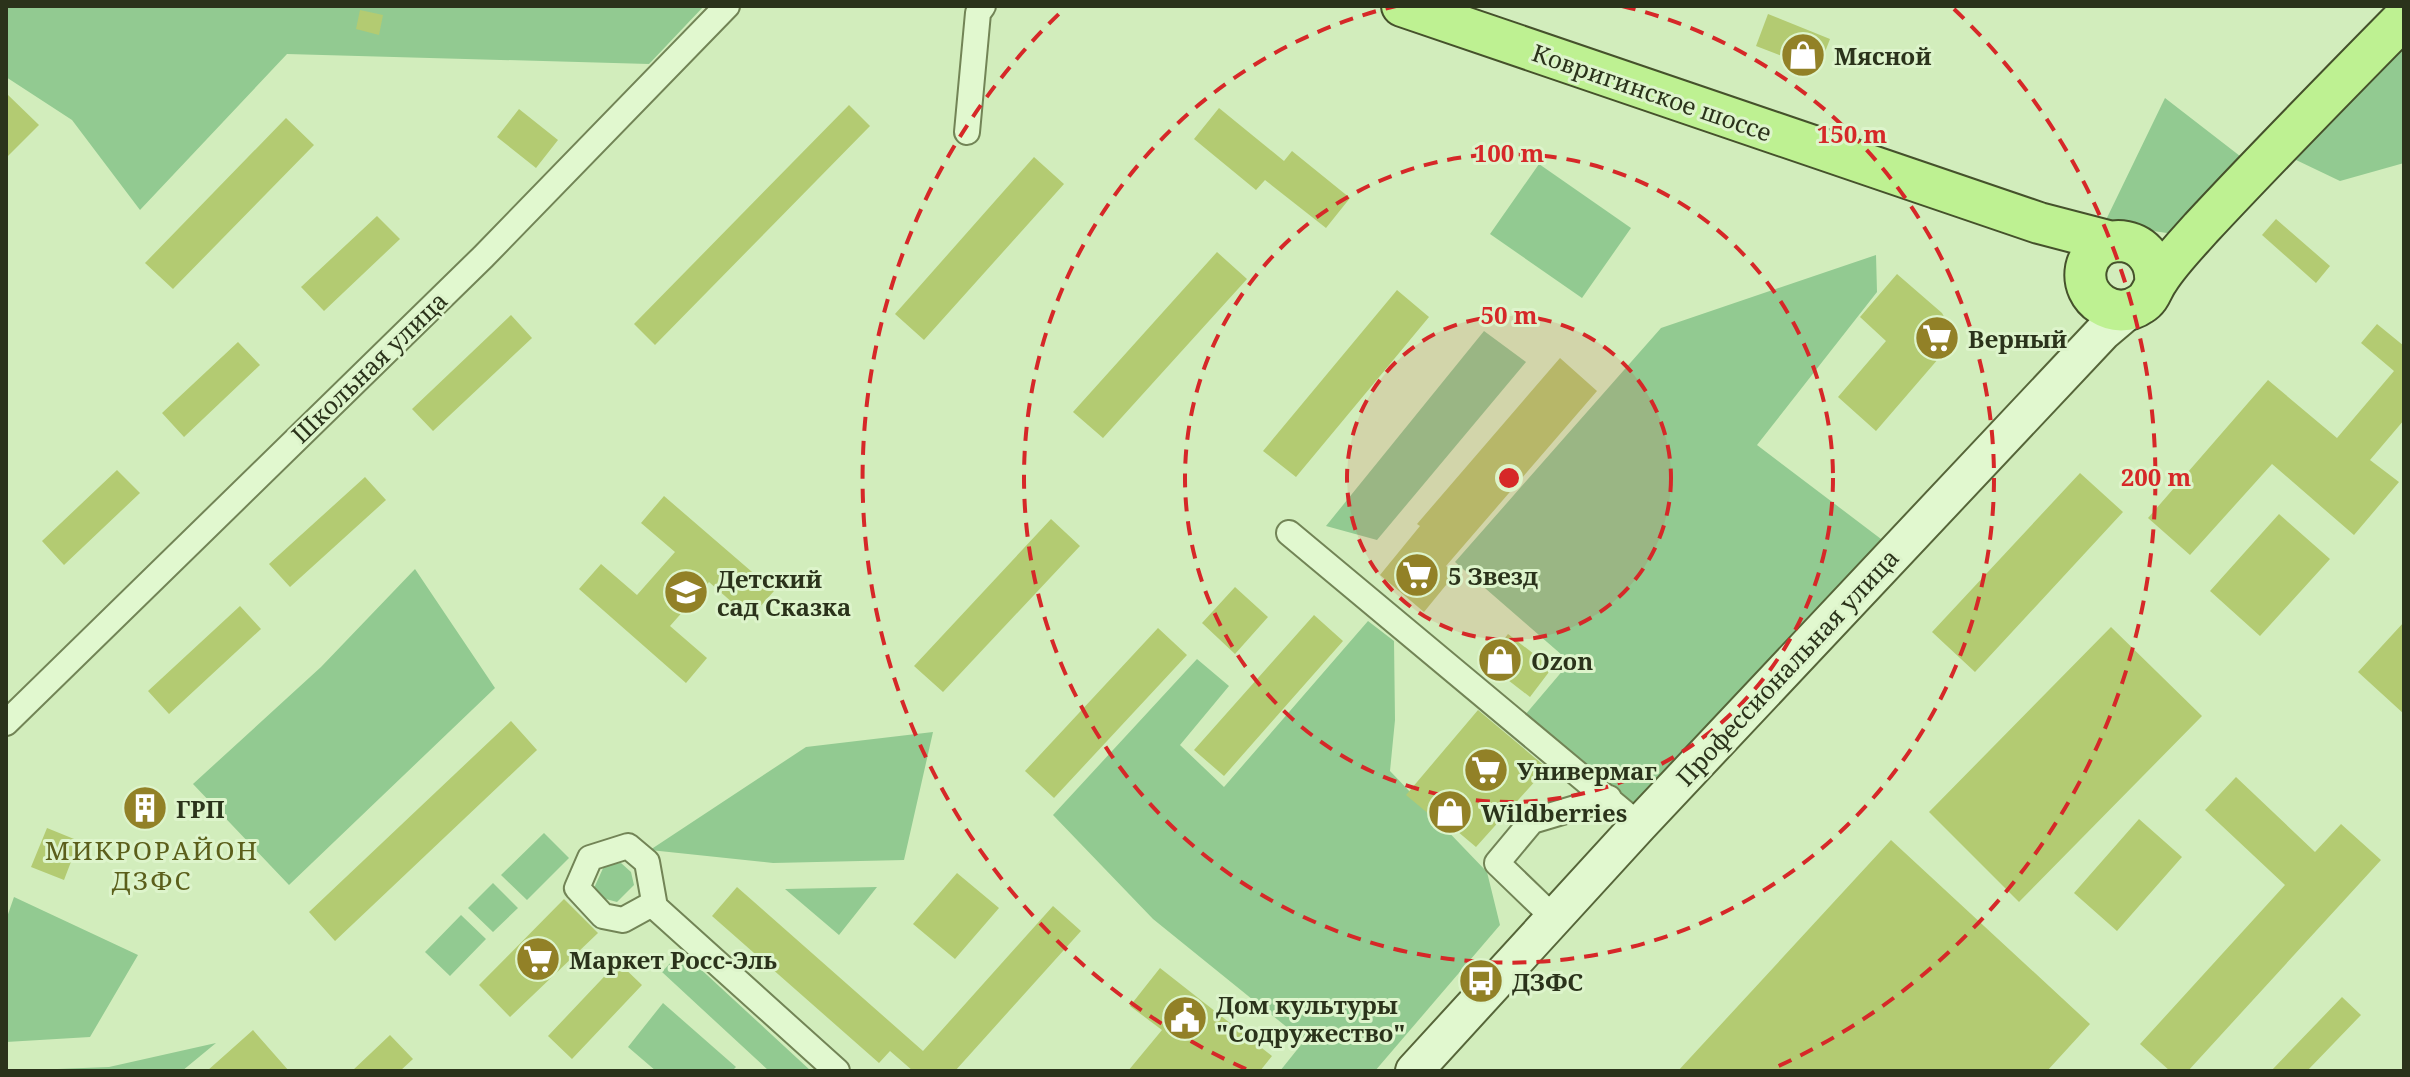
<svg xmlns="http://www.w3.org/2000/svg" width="2410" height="1077" viewBox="0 0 2410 1077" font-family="'Noto Serif',serif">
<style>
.green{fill:#92ca91}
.building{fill:#b3cb72}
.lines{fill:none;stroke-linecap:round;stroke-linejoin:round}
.street-casing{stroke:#728456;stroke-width:28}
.secondary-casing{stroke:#566539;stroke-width:40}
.primary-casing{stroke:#45512b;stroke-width:44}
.street{stroke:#e1f8cf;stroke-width:24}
.secondary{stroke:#e1f8cf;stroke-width:36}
.primary{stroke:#bef192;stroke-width:40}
.ring{fill:none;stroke:#d62828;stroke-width:4;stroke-dasharray:14 10}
.labels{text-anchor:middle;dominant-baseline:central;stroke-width:6;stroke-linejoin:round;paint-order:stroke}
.poi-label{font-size:24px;font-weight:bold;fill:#2b331b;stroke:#ddf4cb;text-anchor:start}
.street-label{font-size:24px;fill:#2b331b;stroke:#ddf4cb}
.neighbourhood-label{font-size:26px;letter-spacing:2px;fill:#5b5f1b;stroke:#ddf4cb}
.centre{fill:#d62828;stroke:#ddf4cb;stroke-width:4}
.ring-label{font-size:24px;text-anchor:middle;font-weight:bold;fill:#d62828;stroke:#ddf4cb;stroke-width:6;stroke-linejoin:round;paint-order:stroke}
</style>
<rect width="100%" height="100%" fill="#d2edbc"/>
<!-- green -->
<path class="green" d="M6,6H704L649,64L287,54L140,210L72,120L6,77Z
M2404,44V163L2340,181L2294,159Z
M2165,98L2249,163L2174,234L2104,224Z
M1539,164L1631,228L1582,298L1490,234Z
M1876,255L1877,292L1757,445L1881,539L1641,809L1525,715L1570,662L1455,562L1661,328Z
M1484,331L1526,362L1377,540L1326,526Z
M415,569L495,688L289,885L193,784L321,667Z
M1368,621L1394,641L1395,720L1390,771L1487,872L1500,925L1375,1071H1280L1304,1041L1153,919L1053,815L1197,659L1229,686L1180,745L1224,787Z
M933,732L904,860L773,863L650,850L806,747Z
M544,833L569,858L527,900L501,875Z
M621,863L631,872L634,885L617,902L602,898L594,888L605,864Z
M493,883L518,908L493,932L468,908Z
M877,887L839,935L785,889Z
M14,897L138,955L90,1037L6,1042V920Z
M461,915L486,939L450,976L425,952Z
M681,951L811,1071H769L662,972Z
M663,1003L736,1067L732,1071H656L628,1047Z
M216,1043L182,1071H6L109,1067Z"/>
<!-- building -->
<path class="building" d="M360,10L383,15L379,35L356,29Z
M1768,14L1830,39L1818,70L1756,46Z
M6,93L39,125L6,158Z
M849,105L870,126L655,345L634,324Z
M1219,108L1284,161L1292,151L1350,198L1326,228L1265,180L1256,190L1194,139Z
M519,109L558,140L536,168L497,137Z
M286,118L314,145L173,289L145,263Z
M1034,157L1064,184L924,340L895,314Z
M377,216L400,239L324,311L301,287Z
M2276,219L2330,266L2316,283L2262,235Z
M1217,252L1247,279L1103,438L1073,412Z
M1897,274L1942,313L1952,332L1945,351L1876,431L1838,397L1886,341L1860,317Z
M1397,290L1429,317L1296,477L1263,451Z
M511,315L532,338L433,431L412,409Z
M2377,324L2404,346V420L2370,460L2399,482L2354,535L2272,464L2190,555L2148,518L2268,380L2337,438L2394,371L2361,343Z
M238,342L260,365L184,437L162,413Z
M1560,358L1597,391L1446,566L1455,574L1424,612L1380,575L1420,526L1417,524Z
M117,470L140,493L64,565L42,541Z
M2080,473L2123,512L1975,672L1932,632Z
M365,477L386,500L290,587L269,564Z
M664,496L774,591L750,618L709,582L670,626L707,658L686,683L579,589L601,564L637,595L675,552L641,523Z
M2279,514L2330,559L2260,636L2210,591Z
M1051,519L1080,546L943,692L914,666Z
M1235,587L1268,617L1235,654L1202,623Z
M240,606L261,629L169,714L148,691Z
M1314,615L1343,641L1224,776L1194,750Z
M2404,622V714L2358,672Z
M2111,627L2202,716L2019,902L1929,812Z
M1158,628L1187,655L1054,798L1025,771Z
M1508,634L1552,668L1530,697L1486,663Z
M1478,710L1547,768L1476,847L1451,826L1448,830L1406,795Z
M511,721L537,750L335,941L309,912Z
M2236,777L2315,852L2341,824L2381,860L2188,1071H2170L2140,1044L2285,885L2205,810Z
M145,787L166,809L144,829L123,808Z
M2139,819L2182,857L2117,931L2074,893Z
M47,828L79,841L64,880L31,867Z
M1891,840L2090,1024L2047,1071H1678Z
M957,873L999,908L955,959L913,924Z
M737,887L923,1051L1053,906L1081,931L955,1071H913L890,1051L879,1063L712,916Z
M564,899L598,933L510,1017L479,985Z
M618,962L642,985L572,1059L548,1036Z
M1160,968L1272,1056L1260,1071H1128L1162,1030L1130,1006Z
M2342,997L2361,1015L2307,1071H2271Z
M253,1030L289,1071H207Z
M390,1035L413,1059L400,1071H352Z"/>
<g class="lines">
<!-- street casing -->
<g class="street-casing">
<path id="street" d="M967,132L978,13L983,6
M1289,533L1639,825
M6,723L483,257L727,6
M654,903L623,920L603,916L577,888L590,858L628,846L647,862L655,907L837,1071
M1554,918L1497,863L1532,821L1609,798"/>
</g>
<!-- secondary casing -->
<g class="secondary-casing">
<path id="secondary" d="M1414,1071L1639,825L2103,332L2129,310"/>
</g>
<!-- primary casing -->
<g class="primary-casing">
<path id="primary" d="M1402,6L2039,223L2112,242
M2155,283C2159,236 2096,225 2086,268C2080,300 2116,322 2141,304C2151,298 2152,288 2158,280C2170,261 2186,245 2201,228C2267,157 2336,87 2404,18"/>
</g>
<!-- street -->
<use href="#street" class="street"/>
<!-- secondary -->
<use href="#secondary" class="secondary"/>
<!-- primary -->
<use href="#primary" class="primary"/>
</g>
<!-- distance rings -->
<circle cx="1509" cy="478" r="162" fill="#d62828" fill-opacity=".12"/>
<g class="ring">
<circle cx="1509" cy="478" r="162"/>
<circle cx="1509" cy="478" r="324"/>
<path d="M1622 6A485 485 0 1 1 1396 6"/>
<path d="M1246 1069A647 647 0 0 1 1064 9M1954 9A647 647 0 0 1 1772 1069"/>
</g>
<!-- icons -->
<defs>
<g id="shop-disc" transform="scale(2.3)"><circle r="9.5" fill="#928127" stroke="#ddf4cb"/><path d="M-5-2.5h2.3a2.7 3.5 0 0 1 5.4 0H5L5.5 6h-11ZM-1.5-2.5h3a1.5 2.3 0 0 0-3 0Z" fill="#fff"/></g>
<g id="supermarket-disc" transform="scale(2.3)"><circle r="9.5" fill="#928127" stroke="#ddf4cb"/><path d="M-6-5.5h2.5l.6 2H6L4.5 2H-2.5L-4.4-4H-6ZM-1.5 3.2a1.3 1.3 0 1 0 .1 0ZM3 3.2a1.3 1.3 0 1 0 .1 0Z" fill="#fff"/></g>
<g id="school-disc" transform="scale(2.3)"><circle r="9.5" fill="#928127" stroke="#ddf4cb"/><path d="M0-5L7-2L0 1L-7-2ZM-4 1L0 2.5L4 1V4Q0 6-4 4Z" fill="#fff"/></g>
<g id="building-disc" transform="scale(2.3)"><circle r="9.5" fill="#928127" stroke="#ddf4cb"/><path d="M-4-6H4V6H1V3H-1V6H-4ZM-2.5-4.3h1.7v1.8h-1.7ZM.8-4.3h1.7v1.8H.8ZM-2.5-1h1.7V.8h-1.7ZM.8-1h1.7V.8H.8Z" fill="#fff"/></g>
<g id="bus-disc" transform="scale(2.3)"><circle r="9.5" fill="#928127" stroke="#ddf4cb"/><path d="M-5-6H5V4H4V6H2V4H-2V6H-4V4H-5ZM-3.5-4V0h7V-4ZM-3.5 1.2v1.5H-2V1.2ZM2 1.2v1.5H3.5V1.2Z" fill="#fff"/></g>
<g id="civic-disc" transform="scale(2.3)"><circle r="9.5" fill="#928127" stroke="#ddf4cb"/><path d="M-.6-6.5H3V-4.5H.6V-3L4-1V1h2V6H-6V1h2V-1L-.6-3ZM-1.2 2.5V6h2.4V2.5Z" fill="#fff"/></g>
</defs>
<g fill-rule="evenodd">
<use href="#shop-disc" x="1803" y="55"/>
<use href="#supermarket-disc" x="1937" y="338"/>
<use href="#supermarket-disc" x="1417" y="575"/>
<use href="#school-disc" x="686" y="592"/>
<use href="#shop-disc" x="1500" y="660"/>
<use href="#supermarket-disc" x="1486" y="770"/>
<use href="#building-disc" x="145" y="808"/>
<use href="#shop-disc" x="1450" y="812"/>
<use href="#supermarket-disc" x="538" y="959"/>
<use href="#bus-disc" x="1481" y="981"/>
<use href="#civic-disc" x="1185" y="1018"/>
</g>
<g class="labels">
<!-- poi labels -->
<g class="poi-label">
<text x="1834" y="55">Мясной</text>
<text x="1968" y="338">Верный</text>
<text x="1448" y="575">5 Звезд</text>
<text x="717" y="578">Детский<tspan x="717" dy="28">сад Сказка</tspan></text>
<text x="1531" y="660">Ozon</text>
<text x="1517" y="770">Универмаг</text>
<text x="176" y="808">ГРП</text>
<text x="1481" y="812">Wildberries</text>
<text x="569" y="959">Маркет Росс-Эль</text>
<text x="1512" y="981">ДЗФС</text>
<text x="1216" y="1004">Дом культуры<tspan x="1216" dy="28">"Содружество"</tspan></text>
</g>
<!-- street labels -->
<g class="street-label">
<text transform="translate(1652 92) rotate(19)">Ковригинское шоссе</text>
<text transform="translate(369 367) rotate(-44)">Школьная улица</text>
<text transform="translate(1787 667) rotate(-47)">Профессиональная улица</text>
</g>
<!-- neighbourhood labels -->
<g class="neighbourhood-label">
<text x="152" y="850">МИКРОРАЙОН<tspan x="152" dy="30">ДЗФС</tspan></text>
</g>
</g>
<circle cx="1509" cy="478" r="12" class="centre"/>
<g class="ring-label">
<text x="1852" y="143">150 m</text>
<text x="1509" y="162">100 m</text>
<text x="1509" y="324">50 m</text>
<text x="2156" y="486">200 m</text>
</g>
<!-- border -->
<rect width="2410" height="1077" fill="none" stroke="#2b331b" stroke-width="16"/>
</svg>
